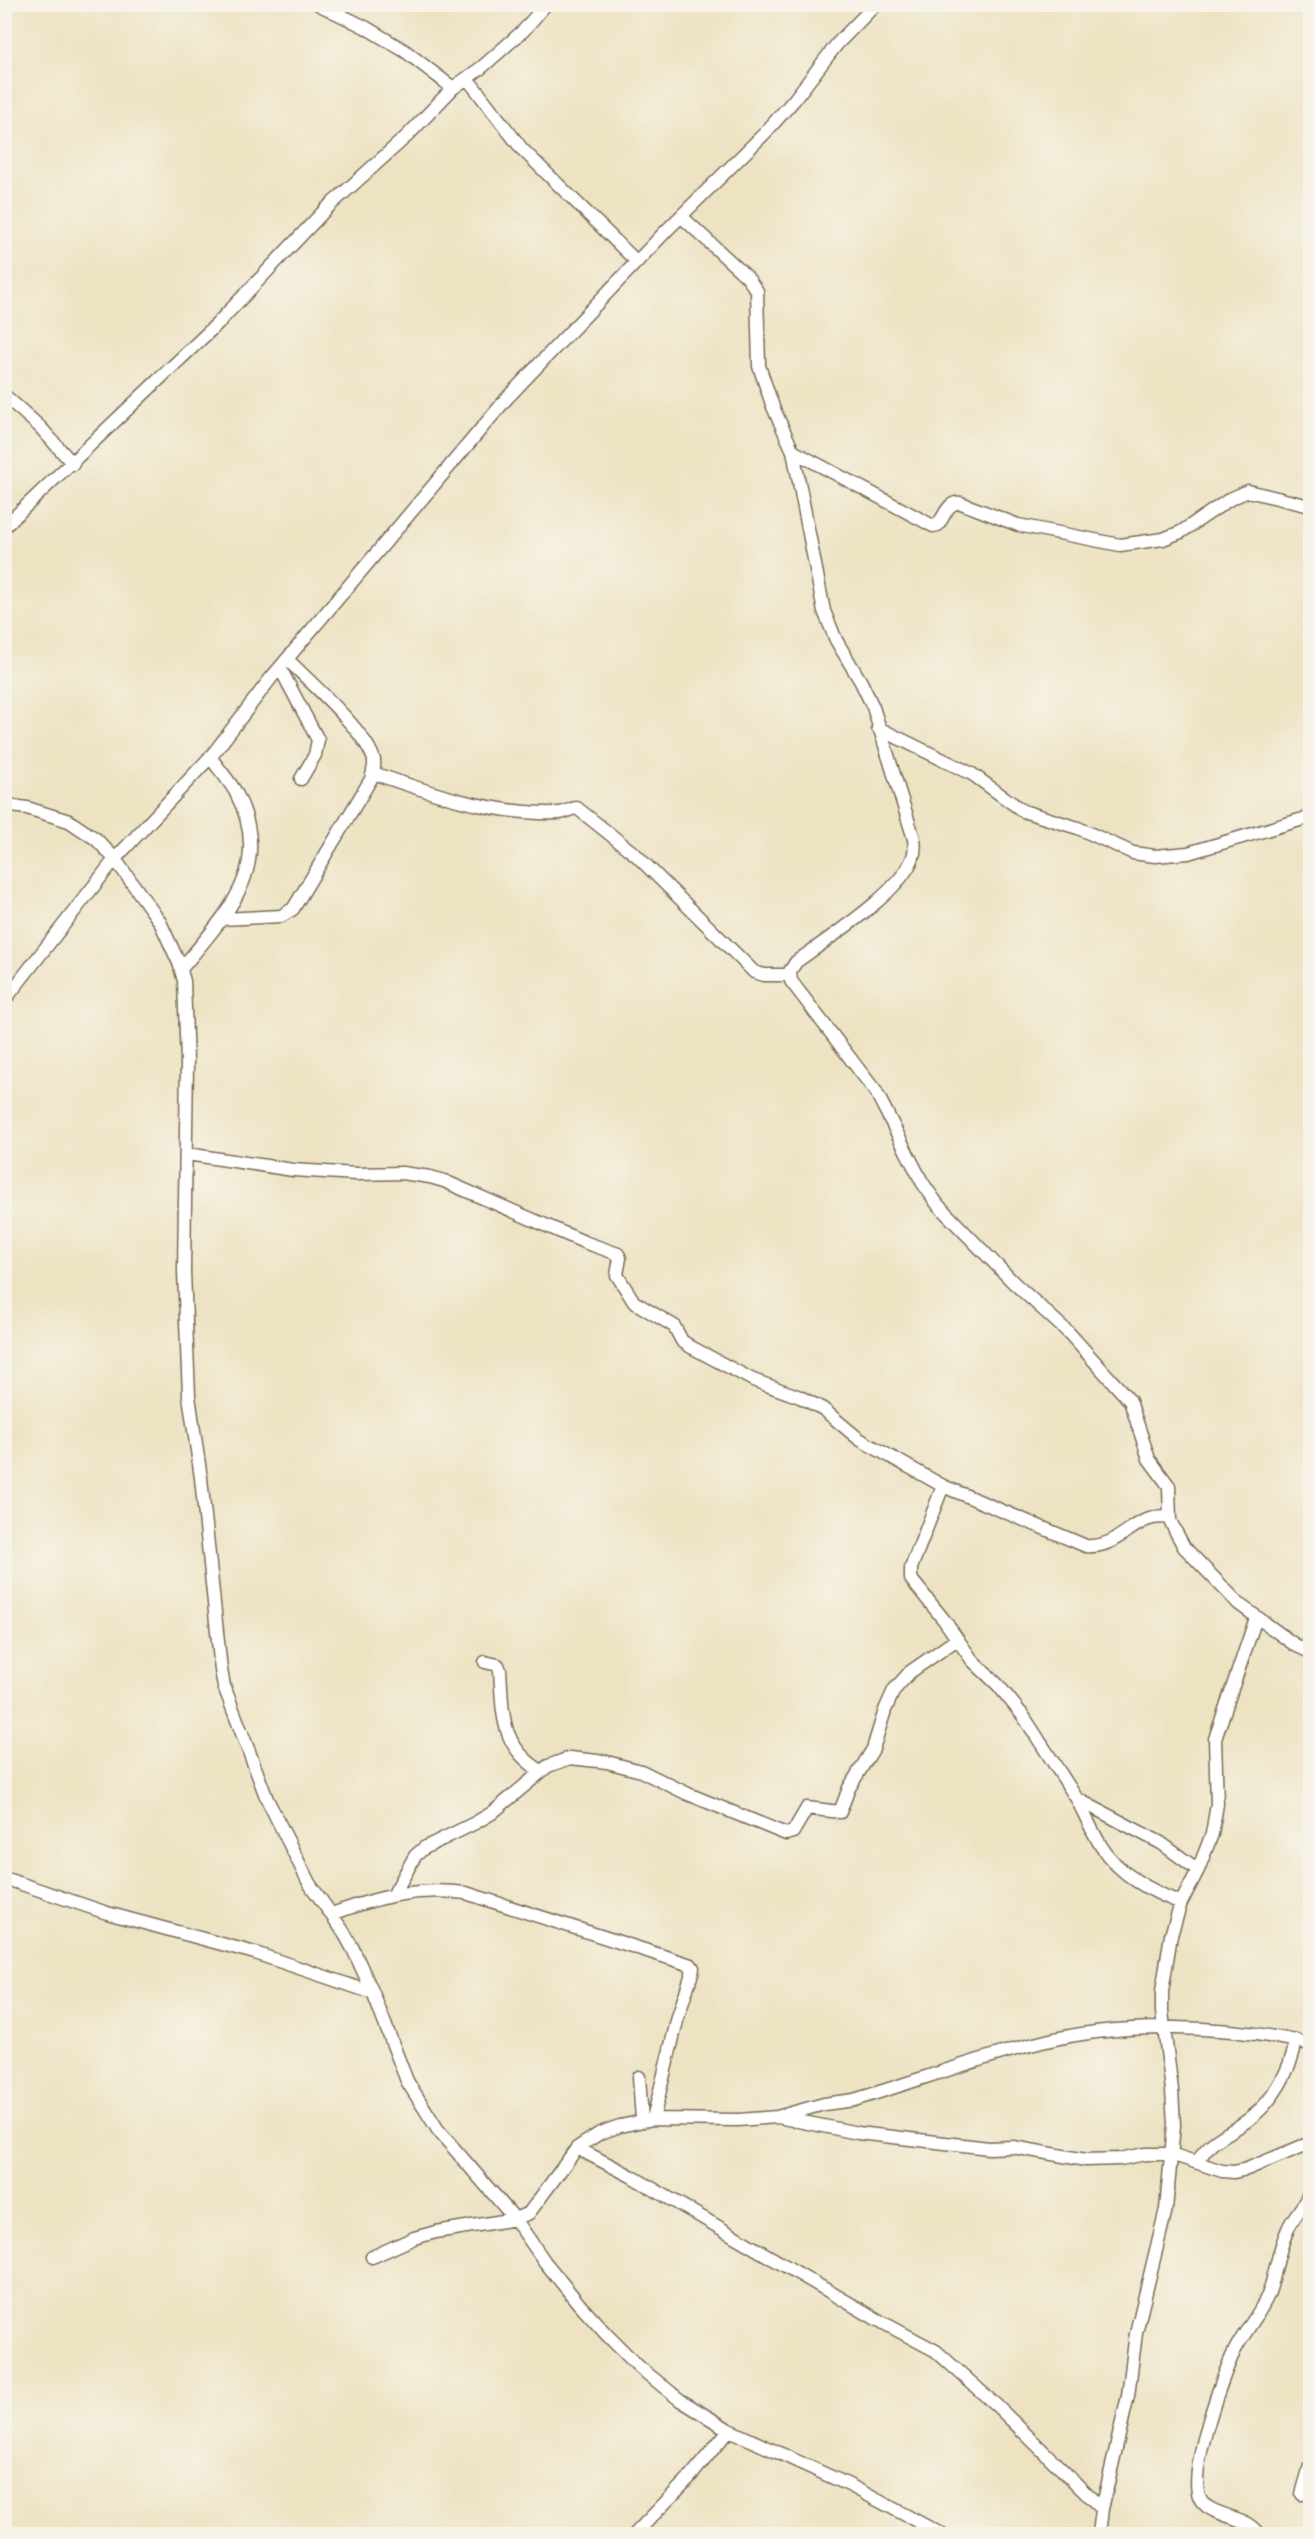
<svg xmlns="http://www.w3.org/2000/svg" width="1315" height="2539" viewBox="0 0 1315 2539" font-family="'Gochi Hand',sans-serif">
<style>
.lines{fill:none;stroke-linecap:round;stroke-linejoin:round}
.minor-casing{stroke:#796b58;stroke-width:15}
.minor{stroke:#fff;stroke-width:12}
</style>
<rect width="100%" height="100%" fill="#f7f3e8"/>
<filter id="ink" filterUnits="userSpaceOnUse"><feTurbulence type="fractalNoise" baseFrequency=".0167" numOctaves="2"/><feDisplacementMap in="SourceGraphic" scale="12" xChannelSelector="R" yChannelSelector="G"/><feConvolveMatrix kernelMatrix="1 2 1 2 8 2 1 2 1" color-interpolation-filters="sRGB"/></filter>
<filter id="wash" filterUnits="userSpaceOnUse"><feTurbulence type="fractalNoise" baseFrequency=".008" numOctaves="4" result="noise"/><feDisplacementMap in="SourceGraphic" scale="24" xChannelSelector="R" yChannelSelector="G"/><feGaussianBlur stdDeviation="1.35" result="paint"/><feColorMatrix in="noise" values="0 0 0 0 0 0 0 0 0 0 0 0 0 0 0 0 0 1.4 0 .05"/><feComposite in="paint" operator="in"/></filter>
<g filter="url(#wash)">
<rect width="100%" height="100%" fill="#ede3c3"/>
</g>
<g filter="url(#ink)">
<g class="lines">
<!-- minor casing -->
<g class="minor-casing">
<path id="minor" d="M318,4L365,27L405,51L453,88
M467,78L522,149L637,262
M682,217L747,277L757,291L759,366L773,407L793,451L824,611L836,640L861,682L873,707L914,839C915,845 915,851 913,857C901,893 827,939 796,962L790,971L791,981L876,1092L922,1182L938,1205L1014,1283L1069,1333L1130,1401L1149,1459L1169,1486L1170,1521L1184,1547L1239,1604L1295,1645L1310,1652
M4,395L40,427L73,464
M793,451L933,526L938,525C945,515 948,501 961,503L1018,525L1120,545L1163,539L1181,532L1230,499L1248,491L1310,506
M4,527L218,323L327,208L408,135L453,88L481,68L524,30L546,4
M280,668L318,740L315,755L301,779
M878,728L972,774L1023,811L1078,828L1133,853L1155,856L1188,853L1310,817
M373,773C433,794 494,815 559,813C566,813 570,808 577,808L636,855L754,972L764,975H790
M4,805L27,808L69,821L96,839L115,859L160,922L179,963L184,981L187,1062L184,1271L189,1396L201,1478L221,1670L224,1686L267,1799L309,1883L343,1931L353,1949L373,1993L407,2081L438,2130L515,2219L545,2262L579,2304L607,2335L639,2367L680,2400L729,2430L851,2486L941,2534
M222,919L281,916L293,909L371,779C373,771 376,764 373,757C363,729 310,682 288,660
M181,969C227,913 276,867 235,791C228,779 218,768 210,757
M4,1001L115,859L213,754L271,678L508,397L667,230L765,133L794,100L837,44L876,4
M187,1154L293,1170L356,1174L402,1173L430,1177L444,1181L584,1242L618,1254L620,1258L617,1275L634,1302L674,1326L682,1341L691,1347L753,1380L800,1397L823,1409L859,1439L943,1486L1086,1546C1122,1549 1135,1511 1169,1518
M943,1486L911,1568V1579L944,1620L972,1660L998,1685L1024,1717L1077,1799L1161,1843L1198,1870
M485,1662L498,1665L500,1670C503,1714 500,1746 541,1771
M1077,1799C1085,1815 1092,1831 1101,1846C1119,1875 1151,1891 1181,1903
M4,1878L107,1913L255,1953L373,1993
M394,1894L415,1856L424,1848L475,1823L492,1813L548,1766L570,1758L607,1762L641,1771L688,1794L786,1834L793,1832L807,1808L840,1812L849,1788L873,1749L885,1710L894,1690L910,1672L956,1640
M332,1914C378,1897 416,1887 466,1893L691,1965L693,1968L692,1973L678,2017L653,2119
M639,2077L642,2120
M778,2117L858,2133L989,2148L1013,2147L1086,2160L1120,2159L1145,2154H1171L1222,2171L1234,2172L1247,2169L1310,2143
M577,2148L631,2176L878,2320L936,2351L997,2406L1102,2509
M1198,2162C1208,2140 1230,2134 1248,2120C1273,2102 1291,2070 1296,2040
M372,2257L414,2238L436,2232L515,2219L529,2213L577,2148L600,2133L620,2126L653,2119L738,2120L777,2117L824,2104L854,2100C917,2081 978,2058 1042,2042C1123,2021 1229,2025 1310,2044
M1302,2494L1310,2466
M635,2534L690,2477L729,2430
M1099,2534L1102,2509L1128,2396L1136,2333L1166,2209L1174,2125L1172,2090L1162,2012V1992L1171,1935L1181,1903L1198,1870L1212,1834L1217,1804L1215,1739L1256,1618
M1259,2534C1246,2513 1208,2519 1199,2496C1189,2469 1222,2377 1235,2350C1245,2331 1259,2315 1268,2295C1276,2274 1277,2252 1288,2229C1294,2214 1306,2206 1310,2190"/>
</g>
<!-- minor -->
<use href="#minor" class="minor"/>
</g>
</g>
<!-- margin -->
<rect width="1315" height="2539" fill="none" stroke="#f7f3e8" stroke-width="24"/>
</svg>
